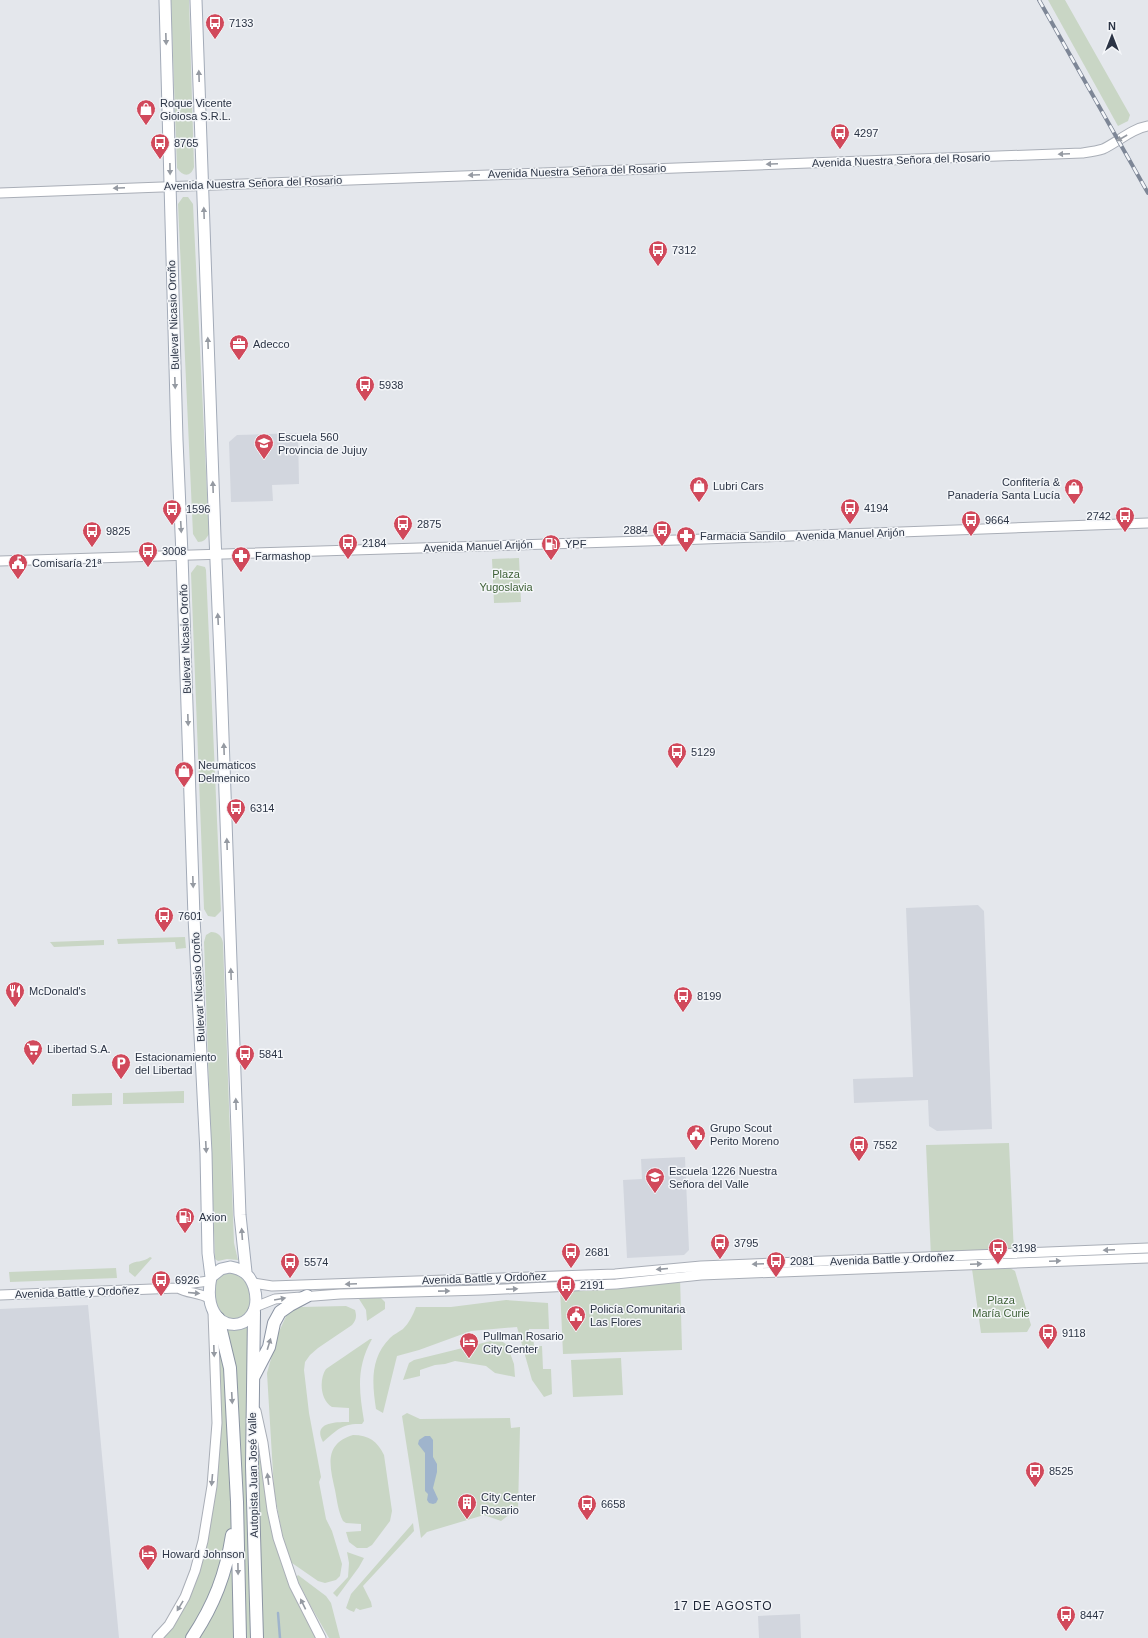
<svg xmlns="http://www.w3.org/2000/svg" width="1148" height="1638" viewBox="0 0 1148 1638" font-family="Helvetica,sans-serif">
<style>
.built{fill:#d2d6de}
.green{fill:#c9d6c5}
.water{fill:#9fb4cc}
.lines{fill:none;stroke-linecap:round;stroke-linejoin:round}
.stream{stroke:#9fb4cc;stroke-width:2.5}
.secondary-casing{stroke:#a9aeb7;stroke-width:11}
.primary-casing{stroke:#a3abb8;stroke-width:13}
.highway-casing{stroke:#8b94a3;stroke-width:14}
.secondary{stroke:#fff;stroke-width:9}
.primary{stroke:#fff;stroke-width:11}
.highway{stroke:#fff;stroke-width:12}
.rail-casing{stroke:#7d8696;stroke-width:4}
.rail{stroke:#f4f6f9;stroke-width:2.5;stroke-dasharray:8;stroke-linecap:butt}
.oneway{fill:#959aa2}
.labels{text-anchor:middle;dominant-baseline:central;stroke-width:3;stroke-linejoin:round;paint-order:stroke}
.poi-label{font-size:11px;fill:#2b3445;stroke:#f4f6f9;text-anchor:start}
.street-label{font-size:11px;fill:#2b3445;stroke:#f4f6f9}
.park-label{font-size:11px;fill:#3f6138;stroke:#f4f6f9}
.neighbourhood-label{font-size:12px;letter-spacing:1px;fill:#1d2536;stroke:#f4f6f9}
</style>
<rect width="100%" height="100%" fill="#e4e7ec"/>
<!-- built -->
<path class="built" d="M298,433L299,484L272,485L273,501L231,502L229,442L237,435Z
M978,905L984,911L992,1129L937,1131L929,1126L928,1100L854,1103L853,1079L913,1077L906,908Z
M685,1157L689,1250L684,1255L627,1258L623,1180L642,1179L641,1159Z
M88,1305L119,1638H0V1309Z
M800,1614L801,1638H759L758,1616Z"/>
<!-- green -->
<path class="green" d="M171,0H189L194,167C191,177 183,177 177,168Z
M1048,0H1065L1130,115L1128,121L1118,126Z
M183,197H188L193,204L209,534C206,539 204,542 198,542L193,534L178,204Z
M519,558L521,602L494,603L492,559Z
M197,565L205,567L206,570L221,911L215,917L208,916L204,909L191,573Z
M211,932C218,932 222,936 223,943L234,1243L238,1260L227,1259L218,1261L215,1259L204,942L206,935Z
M185,937L186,948L176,949L175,942L118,944L117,939Z
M104,940V945L54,947L50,942Z
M184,1091V1103L123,1104V1093Z
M112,1093V1105L72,1106V1094Z
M1009,1143L1014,1254L931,1257L926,1145Z
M150,1257L152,1258L135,1277L129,1272V1265C135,1260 143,1263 150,1257Z
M1008,1267L1015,1271L1031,1325L1027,1332L981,1333L972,1269Z
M116,1268L117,1278L10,1282L9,1272Z
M221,1269L250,1278L253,1379L278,1538L321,1638H157L195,1571L217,1423L210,1291Z
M680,1277L682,1350L563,1354L560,1287Z
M380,1297L385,1302V1309L367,1321L366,1310L359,1299Z
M506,1300L548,1303L549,1329H529V1334H533L534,1346H542L543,1369H551L552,1394L544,1397L532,1380L517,1327L471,1331L419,1350L397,1356L383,1413L376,1409C372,1383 370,1358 390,1338C394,1334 399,1332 403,1329C409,1323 413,1315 416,1307H451Z
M346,1306L355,1310C357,1317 356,1320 352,1325L318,1348L310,1355L305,1362L304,1370L309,1413L321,1477L319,1482L326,1519L332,1531L342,1564L340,1576L336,1580L325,1583L318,1581L292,1563L289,1558L282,1533L274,1490L267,1373L278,1334L287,1314L293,1310L301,1307Z
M370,1339H372C356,1368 359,1390 364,1421L362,1424C342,1423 337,1430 323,1442C312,1422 336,1422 349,1422V1408L332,1407C320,1400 319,1379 326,1369Z
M499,1339L507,1345L514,1364L515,1377L495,1373L486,1366L455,1361L445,1364L435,1365L420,1370V1376L403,1380L409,1363L414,1360Z
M621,1358L623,1395L573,1397L571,1360Z
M407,1413L420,1419L510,1418L511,1428L520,1427L518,1509L515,1510L501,1521L484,1515L427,1532L421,1538L402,1416Z
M353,1435C369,1435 377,1441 384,1455L392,1511L390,1521L372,1545L367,1548H357L349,1542L346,1532L361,1531V1524L346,1523L343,1521C338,1511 337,1500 335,1490C330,1467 323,1444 353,1435Z
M413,1523L414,1531L363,1586L371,1602L372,1607L360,1610L356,1608L354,1612L349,1610L346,1608L351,1594Z
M347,1552L364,1558L359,1567L337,1597L333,1593L348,1577L349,1563Z
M298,1575L326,1596L331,1603L340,1638H329L309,1603L296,1577Z"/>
<!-- water -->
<path class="water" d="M425,1436H430L433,1440V1457L437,1464V1472L433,1488L438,1499L436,1503L433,1504L429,1503L427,1500L428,1494L425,1491V1453L418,1444L419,1440Z"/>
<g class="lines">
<!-- stream -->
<path class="stream" d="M278,1613L280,1638"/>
<!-- secondary casing -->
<g class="secondary-casing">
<path id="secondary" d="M0,193L1082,153C1089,152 1097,151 1103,149C1118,142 1131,129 1148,126
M0,561L677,540L1148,523
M253,1283L272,1286L615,1274L701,1266L1148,1248
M178,1288C188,1294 200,1292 210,1299
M0,1295L178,1288C188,1281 199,1284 211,1280
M255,1307L275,1299L340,1294L483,1290L616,1284L701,1275L1148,1258
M256,1411L263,1443L272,1510L278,1538L294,1585L321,1638
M157,1638L169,1625L185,1597L195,1571L203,1541L212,1486L217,1423L213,1312"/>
</g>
<!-- primary casing -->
<g class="primary-casing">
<path id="primary" d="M165,0L177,440L182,555L194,917L206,1153L208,1253L211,1277
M196,0L215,537L221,680L240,1215L246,1272
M230,1267C242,1269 250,1274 254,1287C268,1336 198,1341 211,1277L221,1269Z"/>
</g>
<!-- highway casing -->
<g class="highway-casing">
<path id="highway" d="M254,1312L252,1466L257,1638
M218,1318L230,1368L237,1502L240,1638
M254,1376L269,1347L274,1323L280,1312L290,1305L307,1296
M192,1638C214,1605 226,1574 232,1535"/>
</g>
<!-- secondary -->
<use href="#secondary" class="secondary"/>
<!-- primary -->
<use href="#primary" class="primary"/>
<!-- highway -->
<use href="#highway" class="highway"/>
<!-- rail casing -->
<g class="rail-casing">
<path id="rail" d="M1039,0L1148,193"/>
</g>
<!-- rail -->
<use href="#rail" class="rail"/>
</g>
<!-- one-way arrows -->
<defs><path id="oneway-solid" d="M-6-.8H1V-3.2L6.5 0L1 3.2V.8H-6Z"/></defs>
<g class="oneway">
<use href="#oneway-solid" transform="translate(166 39) rotate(88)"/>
<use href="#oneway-solid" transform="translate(199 76) rotate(-92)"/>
<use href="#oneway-solid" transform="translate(1122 138) rotate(150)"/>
<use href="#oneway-solid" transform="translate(1064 154) rotate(178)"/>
<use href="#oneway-solid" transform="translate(772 164) rotate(178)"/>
<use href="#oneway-solid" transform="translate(170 169) rotate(89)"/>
<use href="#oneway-solid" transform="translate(474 175) rotate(178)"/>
<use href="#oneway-solid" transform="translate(119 188) rotate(178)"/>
<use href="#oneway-solid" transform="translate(204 213) rotate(-92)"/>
<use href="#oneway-solid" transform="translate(208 343) rotate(-92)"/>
<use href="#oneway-solid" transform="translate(175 383) rotate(88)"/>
<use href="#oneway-solid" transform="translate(213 487) rotate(-92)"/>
<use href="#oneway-solid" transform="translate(181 527) rotate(87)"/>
<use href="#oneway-solid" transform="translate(218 619) rotate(-93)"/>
<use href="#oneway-solid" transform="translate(188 720) rotate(88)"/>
<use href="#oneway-solid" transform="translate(224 749) rotate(-92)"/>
<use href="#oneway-solid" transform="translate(227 844) rotate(-92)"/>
<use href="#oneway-solid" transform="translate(193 882) rotate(88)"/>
<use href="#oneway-solid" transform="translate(231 974) rotate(-92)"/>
<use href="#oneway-solid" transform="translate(236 1104) rotate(-92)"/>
<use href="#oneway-solid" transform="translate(206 1147) rotate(87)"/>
<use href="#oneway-solid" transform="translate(242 1234) rotate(-94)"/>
<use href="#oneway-solid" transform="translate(1109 1250) rotate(178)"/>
<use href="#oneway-solid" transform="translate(1055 1261) rotate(-2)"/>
<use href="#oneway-solid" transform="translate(758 1264) rotate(178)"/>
<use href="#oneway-solid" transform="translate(976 1264) rotate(-2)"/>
<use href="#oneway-solid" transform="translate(662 1269) rotate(175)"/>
<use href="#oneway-solid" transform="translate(351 1284) rotate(178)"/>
<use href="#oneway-solid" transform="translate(512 1289) rotate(-3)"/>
<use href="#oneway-solid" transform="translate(444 1291) rotate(-1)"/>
<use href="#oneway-solid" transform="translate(194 1293) rotate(5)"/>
<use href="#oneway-solid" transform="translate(280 1299) rotate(-10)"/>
<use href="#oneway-solid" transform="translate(269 1344) rotate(-73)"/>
<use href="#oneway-solid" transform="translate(214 1351) rotate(88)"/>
<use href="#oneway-solid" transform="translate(232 1398) rotate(87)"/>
<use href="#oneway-solid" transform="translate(268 1479) rotate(-97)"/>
<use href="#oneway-solid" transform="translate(212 1480) rotate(95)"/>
<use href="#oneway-solid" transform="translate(238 1569) rotate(89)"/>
<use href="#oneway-solid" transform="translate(303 1604) rotate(-116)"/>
<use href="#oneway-solid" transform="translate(180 1606) rotate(121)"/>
</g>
<!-- icons -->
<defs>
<g id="bus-pin" transform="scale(1)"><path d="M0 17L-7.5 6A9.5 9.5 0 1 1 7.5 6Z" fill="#d1495b" stroke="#f4f6f9"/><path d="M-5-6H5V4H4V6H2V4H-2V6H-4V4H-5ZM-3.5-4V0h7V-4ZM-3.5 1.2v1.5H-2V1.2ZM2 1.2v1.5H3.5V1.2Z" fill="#fff"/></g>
<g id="shop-pin" transform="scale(1)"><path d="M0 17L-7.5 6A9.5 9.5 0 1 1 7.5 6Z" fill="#d1495b" stroke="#f4f6f9"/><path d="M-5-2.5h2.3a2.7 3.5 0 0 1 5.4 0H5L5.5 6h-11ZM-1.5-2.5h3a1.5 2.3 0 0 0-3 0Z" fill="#fff"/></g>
<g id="office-pin" transform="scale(1)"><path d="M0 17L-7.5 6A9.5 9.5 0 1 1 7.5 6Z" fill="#d1495b" stroke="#f4f6f9"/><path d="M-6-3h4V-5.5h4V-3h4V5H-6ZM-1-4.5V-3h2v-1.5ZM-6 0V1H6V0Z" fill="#fff"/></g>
<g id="school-pin" transform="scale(1)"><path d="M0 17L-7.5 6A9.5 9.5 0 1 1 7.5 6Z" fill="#d1495b" stroke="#f4f6f9"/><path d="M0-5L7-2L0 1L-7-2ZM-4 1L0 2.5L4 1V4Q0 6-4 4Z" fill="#fff"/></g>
<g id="pharmacy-pin" transform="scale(1)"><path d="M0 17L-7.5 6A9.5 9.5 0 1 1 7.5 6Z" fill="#d1495b" stroke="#f4f6f9"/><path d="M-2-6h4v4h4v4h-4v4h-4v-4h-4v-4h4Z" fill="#fff"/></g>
<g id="fuel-pin" transform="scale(1)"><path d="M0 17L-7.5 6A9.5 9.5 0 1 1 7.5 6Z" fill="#d1495b" stroke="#f4f6f9"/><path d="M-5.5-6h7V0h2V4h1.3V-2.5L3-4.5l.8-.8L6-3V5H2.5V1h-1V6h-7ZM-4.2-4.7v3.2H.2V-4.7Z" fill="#fff"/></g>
<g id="civic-pin" transform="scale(1)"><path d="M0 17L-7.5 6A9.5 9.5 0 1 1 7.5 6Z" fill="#d1495b" stroke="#f4f6f9"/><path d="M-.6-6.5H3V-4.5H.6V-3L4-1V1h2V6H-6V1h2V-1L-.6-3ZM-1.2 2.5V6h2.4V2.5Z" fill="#fff"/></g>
<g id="restaurant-pin" transform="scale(1)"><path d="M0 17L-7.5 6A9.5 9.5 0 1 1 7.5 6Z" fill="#d1495b" stroke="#f4f6f9"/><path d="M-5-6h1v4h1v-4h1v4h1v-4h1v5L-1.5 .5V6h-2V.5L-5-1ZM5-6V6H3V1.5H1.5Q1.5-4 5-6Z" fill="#fff"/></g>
<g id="supermarket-pin" transform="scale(1)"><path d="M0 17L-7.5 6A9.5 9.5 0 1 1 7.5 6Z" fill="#d1495b" stroke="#f4f6f9"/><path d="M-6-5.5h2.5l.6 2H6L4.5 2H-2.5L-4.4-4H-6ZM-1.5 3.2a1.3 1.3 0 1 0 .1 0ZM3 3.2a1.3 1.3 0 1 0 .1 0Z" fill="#fff"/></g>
<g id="parking-pin" transform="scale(1)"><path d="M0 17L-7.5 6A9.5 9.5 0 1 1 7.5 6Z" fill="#d1495b" stroke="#f4f6f9"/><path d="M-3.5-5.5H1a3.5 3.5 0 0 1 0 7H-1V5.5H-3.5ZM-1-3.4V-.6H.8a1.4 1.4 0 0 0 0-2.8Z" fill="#fff"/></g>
<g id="hotel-pin" transform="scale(1)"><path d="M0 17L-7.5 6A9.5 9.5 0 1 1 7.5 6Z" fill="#d1495b" stroke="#f4f6f9"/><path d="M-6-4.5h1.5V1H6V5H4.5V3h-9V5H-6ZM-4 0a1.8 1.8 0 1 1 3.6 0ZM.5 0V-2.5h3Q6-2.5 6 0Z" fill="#fff"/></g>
<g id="building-pin" transform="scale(1)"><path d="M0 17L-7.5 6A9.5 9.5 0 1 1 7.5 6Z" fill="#d1495b" stroke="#f4f6f9"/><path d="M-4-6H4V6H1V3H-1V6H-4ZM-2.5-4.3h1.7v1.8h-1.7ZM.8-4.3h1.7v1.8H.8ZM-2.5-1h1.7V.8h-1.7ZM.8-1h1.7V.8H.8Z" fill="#fff"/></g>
</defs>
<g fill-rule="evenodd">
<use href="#bus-pin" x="215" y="23"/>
<use href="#shop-pin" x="146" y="109"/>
<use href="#bus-pin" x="840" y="133"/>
<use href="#bus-pin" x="160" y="143"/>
<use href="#bus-pin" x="658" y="250"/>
<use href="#office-pin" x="239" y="344"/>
<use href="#bus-pin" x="365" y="385"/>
<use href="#school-pin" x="264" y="443"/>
<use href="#shop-pin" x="699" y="486"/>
<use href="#shop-pin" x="1074" y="488"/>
<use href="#bus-pin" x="850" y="508"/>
<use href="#bus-pin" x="172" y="509"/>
<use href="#bus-pin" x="1125" y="516"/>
<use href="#bus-pin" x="971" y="520"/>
<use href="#bus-pin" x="403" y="524"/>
<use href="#bus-pin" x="662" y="530"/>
<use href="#bus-pin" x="92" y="531"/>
<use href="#pharmacy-pin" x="686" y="536"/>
<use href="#bus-pin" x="348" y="543"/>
<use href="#fuel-pin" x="551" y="544"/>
<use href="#bus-pin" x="148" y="551"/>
<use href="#pharmacy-pin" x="241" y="556"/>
<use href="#civic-pin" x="18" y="563"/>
<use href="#bus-pin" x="677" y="752"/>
<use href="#shop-pin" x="184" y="771"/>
<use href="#bus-pin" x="236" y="808"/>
<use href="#bus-pin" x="164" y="916"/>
<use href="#restaurant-pin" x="15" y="991"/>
<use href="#bus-pin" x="683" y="996"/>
<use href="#supermarket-pin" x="33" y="1049"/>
<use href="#bus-pin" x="245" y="1054"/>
<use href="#parking-pin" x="121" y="1063"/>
<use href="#civic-pin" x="696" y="1134"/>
<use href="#bus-pin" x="859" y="1145"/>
<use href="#school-pin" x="655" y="1177"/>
<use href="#fuel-pin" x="185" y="1217"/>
<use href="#bus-pin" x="720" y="1243"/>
<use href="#bus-pin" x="998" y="1248"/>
<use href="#bus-pin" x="571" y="1252"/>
<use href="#bus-pin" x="776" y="1261"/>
<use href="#bus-pin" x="290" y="1262"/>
<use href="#bus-pin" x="161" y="1280"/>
<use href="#bus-pin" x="566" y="1285"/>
<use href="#civic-pin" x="576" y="1315"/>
<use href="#bus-pin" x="1048" y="1333"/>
<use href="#hotel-pin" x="469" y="1342"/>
<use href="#bus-pin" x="1035" y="1471"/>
<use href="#building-pin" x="467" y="1503"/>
<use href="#bus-pin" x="587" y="1504"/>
<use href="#hotel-pin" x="148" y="1554"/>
<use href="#bus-pin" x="1066" y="1615"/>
</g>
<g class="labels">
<!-- poi labels -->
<g class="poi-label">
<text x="229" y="23">7133</text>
<text x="160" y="103">Roque Vicente<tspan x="160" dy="13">Gioiosa S.R.L.</tspan></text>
<text x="854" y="133">4297</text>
<text x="174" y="143">8765</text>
<text x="672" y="250">7312</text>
<text x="253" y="344">Adecco</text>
<text x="379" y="385">5938</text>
<text x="278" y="437">Escuela 560<tspan x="278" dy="13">Provincia de Jujuy</tspan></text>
<text x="1060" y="482" text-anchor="end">Confitería &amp;<tspan x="1060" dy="13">Panadería Santa Lucía</tspan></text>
<text x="713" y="486">Lubri Cars</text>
<text x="864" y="508">4194</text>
<text x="186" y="509">1596</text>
<text x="1111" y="516" text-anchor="end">2742</text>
<text x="985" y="520">9664</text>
<text x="417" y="524">2875</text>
<text x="648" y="530" text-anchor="end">2884</text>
<text x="106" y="531">9825</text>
<text x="700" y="536">Farmacia Sandilo</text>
<text x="362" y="543">2184</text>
<text x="565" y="544">YPF</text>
<text x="162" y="551">3008</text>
<text x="255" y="556">Farmashop</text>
<text x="32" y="563">Comisaría 21ª</text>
<text x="691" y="752">5129</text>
<text x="198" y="765">Neumaticos<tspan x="198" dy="13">Delmenico</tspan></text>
<text x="250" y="808">6314</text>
<text x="178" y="916">7601</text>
<text x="29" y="991">McDonald's</text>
<text x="697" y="996">8199</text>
<text x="47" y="1049">Libertad S.A.</text>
<text x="259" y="1054">5841</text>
<text x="135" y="1057">Estacionamiento<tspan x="135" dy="13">del Libertad</tspan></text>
<text x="710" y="1128">Grupo Scout<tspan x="710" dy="13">Perito Moreno</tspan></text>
<text x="873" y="1145">7552</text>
<text x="669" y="1171">Escuela 1226 Nuestra<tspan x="669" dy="13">Señora del Valle</tspan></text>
<text x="199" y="1217">Axion</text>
<text x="734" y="1243">3795</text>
<text x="1012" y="1248">3198</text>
<text x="585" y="1252">2681</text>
<text x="790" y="1261">2081</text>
<text x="304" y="1262">5574</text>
<text x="175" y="1280">6926</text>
<text x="580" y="1285">2191</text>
<text x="590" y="1309">Policía Comunitaria<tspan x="590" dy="13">Las Flores</tspan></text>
<text x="1062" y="1333">9118</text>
<text x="483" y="1336">Pullman Rosario<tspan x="483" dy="13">City Center</tspan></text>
<text x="1049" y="1471">8525</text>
<text x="481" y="1497">City Center<tspan x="481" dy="13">Rosario</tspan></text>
<text x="601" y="1504">6658</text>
<text x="162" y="1554">Howard Johnson</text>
<text x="1080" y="1615">8447</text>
</g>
<!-- street labels -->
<g class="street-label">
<text transform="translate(901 160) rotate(-2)">Avenida Nuestra Señora del Rosario</text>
<text transform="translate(577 171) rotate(-2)">Avenida Nuestra Señora del Rosario</text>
<text transform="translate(253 183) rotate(-2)">Avenida Nuestra Señora del Rosario</text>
<text transform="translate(173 315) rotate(-92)">Bulevar Nicasio Oroño</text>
<text transform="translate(850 534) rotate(-2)">Avenida Manuel Arijón</text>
<text transform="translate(478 546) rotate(-2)">Avenida Manuel Arijón</text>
<text transform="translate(185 639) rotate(-92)">Bulevar Nicasio Oroño</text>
<text transform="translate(198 987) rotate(-93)">Bulevar Nicasio Oroño</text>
<text transform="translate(892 1259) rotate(-2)">Avenida Battle y Ordoñez</text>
<text transform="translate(484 1278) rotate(-2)">Avenida Battle y Ordoñez</text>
<text transform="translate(77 1292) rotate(-2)">Avenida Battle y Ordoñez</text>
<text transform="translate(253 1475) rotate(-91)">Autopista Juan José Valle</text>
</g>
<!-- park labels -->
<g class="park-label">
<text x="506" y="574">Plaza<tspan x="506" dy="13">Yugoslavia</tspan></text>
<text x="1001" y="1300">Plaza<tspan x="1001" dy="13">María Curie</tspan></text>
</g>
<!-- neighbourhood labels -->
<g class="neighbourhood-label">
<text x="723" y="1606">17 DE AGOSTO</text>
</g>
</g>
<!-- north arrow -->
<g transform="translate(1112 36)" stroke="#f4f6f9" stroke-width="3" paint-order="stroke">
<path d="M0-3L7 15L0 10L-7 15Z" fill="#2b3445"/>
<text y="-6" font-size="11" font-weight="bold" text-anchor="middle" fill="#2b3445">N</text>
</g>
</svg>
